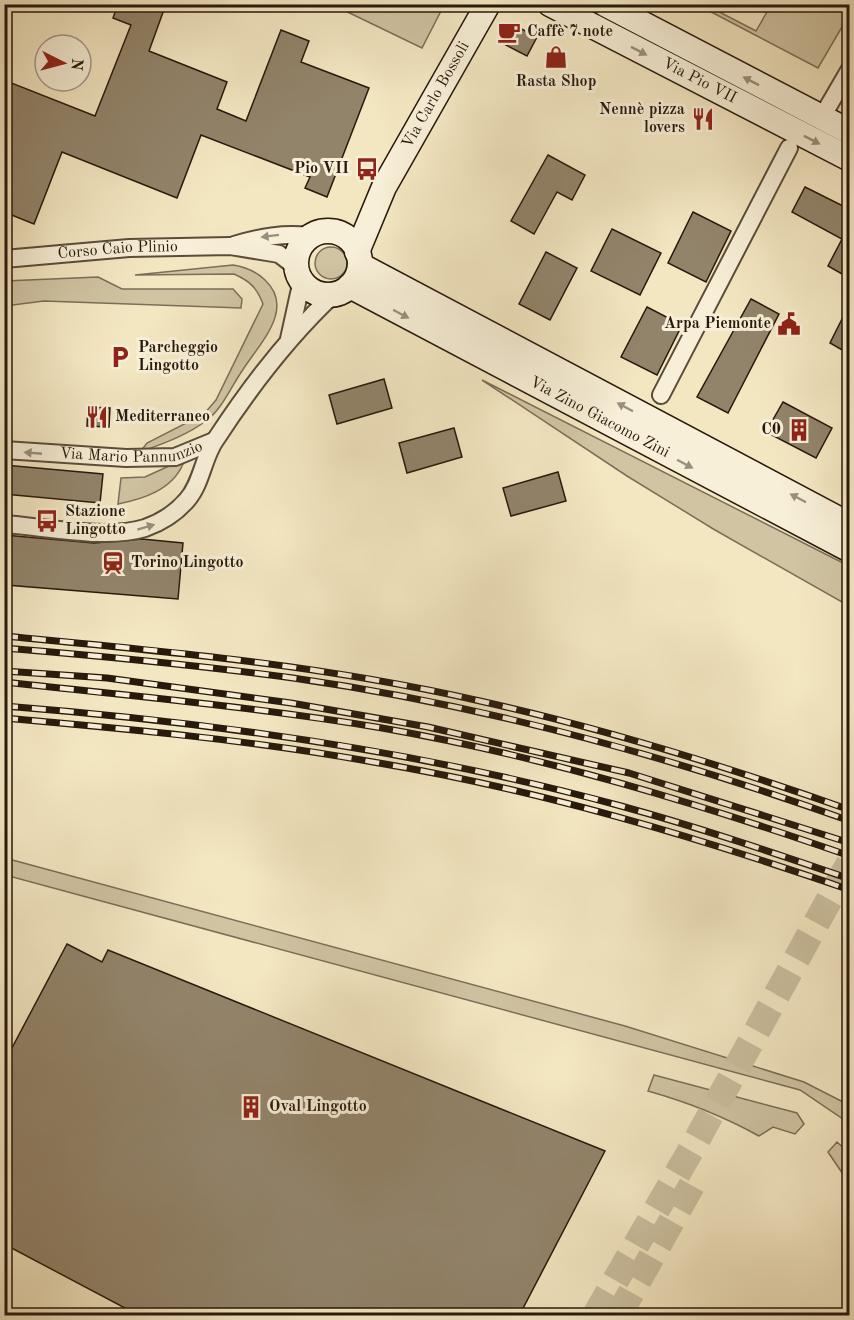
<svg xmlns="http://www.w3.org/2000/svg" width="854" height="1320" viewBox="0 0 854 1320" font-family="'Old Standard TT',serif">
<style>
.green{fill:#d0c4a3;stroke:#7c6e58;stroke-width:1.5}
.building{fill:#92846b;stroke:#28190c;stroke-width:1.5}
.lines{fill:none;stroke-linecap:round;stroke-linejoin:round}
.primary-tunnel{stroke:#cabe9e;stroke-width:27;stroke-dasharray:27 14;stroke-linecap:butt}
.street-casing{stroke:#5b4c3a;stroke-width:20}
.secondary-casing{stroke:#28190c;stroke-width:27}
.street{stroke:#f7efd7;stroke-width:16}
.secondary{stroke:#f7efd7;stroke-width:24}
.rail-casing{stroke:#28190c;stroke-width:7}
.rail{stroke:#f7efd7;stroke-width:4.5;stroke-dasharray:14;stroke-linecap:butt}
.oneway{fill:#9a8f7c}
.labels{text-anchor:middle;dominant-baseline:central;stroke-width:6;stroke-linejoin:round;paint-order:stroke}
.poi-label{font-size:16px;font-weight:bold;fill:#28190c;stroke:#f7efd7;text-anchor:start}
.street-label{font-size:16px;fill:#28190c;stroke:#f7efd7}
</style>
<rect width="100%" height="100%" fill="#f3e7c2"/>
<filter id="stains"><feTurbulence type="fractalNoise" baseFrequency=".00333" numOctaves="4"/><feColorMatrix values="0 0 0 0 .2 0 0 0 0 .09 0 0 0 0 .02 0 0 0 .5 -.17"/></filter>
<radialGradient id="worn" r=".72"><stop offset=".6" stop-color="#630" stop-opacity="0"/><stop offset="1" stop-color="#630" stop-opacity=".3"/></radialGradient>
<!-- green -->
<path class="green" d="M333,5H444L422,48Z
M698,5H706L756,31L771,5H849V15L818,68Z
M315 263a16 16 0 1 1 32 0a16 16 0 1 1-32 0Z
M233,265C245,267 256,271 265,280C296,309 259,344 242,371C231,387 222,409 207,420C188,435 162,444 140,452L147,443L204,414L216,400L263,304C257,288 250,281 234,274L135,275Z
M98,277L122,289H233L242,299L241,308L44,301L5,306V281Z
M482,380L849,566V606L715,530L627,476Z
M180,461L183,464C172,490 143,499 118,504L121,478L145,477Z
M5,858L625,1026L804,1082L849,1105V1123L800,1090L5,875Z
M654,1075L797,1113L804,1124L795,1134L773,1127L759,1136C723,1116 687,1102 648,1091Z
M837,1142L849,1153V1183L828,1152Z"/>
<!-- building -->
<path class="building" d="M118,4H166L149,51L227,82L217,109L246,121L281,30L309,41L301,62L369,88L327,197L305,188L310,177L201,135L177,198L62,152L34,224L4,212V80L95,116L131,25L113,18Z
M512,24L537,37L527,56L502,43Z
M548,155L585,175L572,200L557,192L534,234L511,221Z
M805,187L849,209V278L828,266L842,239L792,212Z
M693,212L731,231L706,282L668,263Z
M612,229L661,253L640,295L591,271Z
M546,252L577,268L550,320L519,304Z
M751,299L779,314L728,413L697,397Z
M849,305V354L830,343Z
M647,307L682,325L657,375L621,357Z
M384,379L392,408L337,424L329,395Z
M783,402L832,428L816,458L766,432Z
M88,407L110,408L109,427L87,426Z
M454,428L462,457L407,473L399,443Z
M4,465L103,474L100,503L4,494Z
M558,472L566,501L511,516L503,488Z
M4,535L94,543L142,539L183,543L178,599L6,585L10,545L4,544Z
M67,944L102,962L108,950L605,1151L519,1316H140L4,1244V1063Z"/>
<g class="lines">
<!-- primary-tunnel -->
<path class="primary-tunnel" d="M595,1316L695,1143L850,862
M618,1316L697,1176"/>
<!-- street casing -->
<g class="street-casing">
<g id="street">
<path d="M822,117L850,69"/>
<path d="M234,245C261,237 283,233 310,236"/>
<path id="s1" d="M4,259L129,248L230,246L279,254L296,267"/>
<path d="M289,339L302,280"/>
<path d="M661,395L789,148"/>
<path id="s2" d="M4,450L126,458L175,457L214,441"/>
<path d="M4,524C46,527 106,540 145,528C162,522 176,513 187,500C202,483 203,457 216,439C250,387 289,336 334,294"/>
</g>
</g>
<!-- secondary casing -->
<g class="secondary-casing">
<g id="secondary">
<path id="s3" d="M550,4L850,159"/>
<path d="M605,4L850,132"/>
<circle cx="328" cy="263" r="32"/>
<path id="s4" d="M357,252L384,187L488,4"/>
<path d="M360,265L850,525"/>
<path id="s5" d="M350,286L850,550"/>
</g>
</g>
<!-- street -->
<use href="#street" class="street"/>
<!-- secondary -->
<use href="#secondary" class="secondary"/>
<!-- rail casing -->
<g class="rail-casing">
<path id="rail" d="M4,636C164,651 324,665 480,701C606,729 728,767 850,810
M4,648C101,656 197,665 293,678C483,705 669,756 850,821
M4,671L107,678L291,703L428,727L629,773L850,843
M4,682C131,696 257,707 382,728C542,756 697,803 850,856
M4,706C212,722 420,751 621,806C698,827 774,853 850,879
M4,718C128,729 251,740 373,762C536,789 694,836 850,890"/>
</g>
<!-- rail -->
<use href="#rail" class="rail"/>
</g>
<!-- one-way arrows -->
<defs><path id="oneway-solid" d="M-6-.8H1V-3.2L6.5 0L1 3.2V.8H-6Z" transform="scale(1.5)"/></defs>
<g class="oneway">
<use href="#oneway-solid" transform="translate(639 51) rotate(27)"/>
<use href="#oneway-solid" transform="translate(751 81) rotate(-153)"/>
<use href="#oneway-solid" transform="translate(812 140) rotate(27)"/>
<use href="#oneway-solid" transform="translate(270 236) rotate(173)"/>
<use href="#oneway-solid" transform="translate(401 314) rotate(28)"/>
<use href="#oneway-solid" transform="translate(625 407) rotate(-152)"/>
<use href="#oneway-solid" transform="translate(33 453) rotate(-175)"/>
<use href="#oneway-solid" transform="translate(685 464) rotate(28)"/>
<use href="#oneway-solid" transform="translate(798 498) rotate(-152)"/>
<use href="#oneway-solid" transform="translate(146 527) rotate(-17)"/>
</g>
<!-- icons -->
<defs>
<g id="cafe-bare" transform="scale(1.8)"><path d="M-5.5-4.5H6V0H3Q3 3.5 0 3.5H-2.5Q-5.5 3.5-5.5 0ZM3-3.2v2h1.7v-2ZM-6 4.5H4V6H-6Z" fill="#8f2418" stroke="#f7efd7" stroke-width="2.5" paint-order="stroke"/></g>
<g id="shop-bare" transform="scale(1.8)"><path d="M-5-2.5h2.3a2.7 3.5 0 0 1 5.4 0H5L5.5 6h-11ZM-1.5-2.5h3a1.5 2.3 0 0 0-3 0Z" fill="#8f2418" stroke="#f7efd7" stroke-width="2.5" paint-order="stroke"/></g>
<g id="restaurant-bare" transform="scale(1.8)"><path d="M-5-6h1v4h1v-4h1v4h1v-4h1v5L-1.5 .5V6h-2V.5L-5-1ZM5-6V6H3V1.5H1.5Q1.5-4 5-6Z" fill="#8f2418" stroke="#f7efd7" stroke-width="2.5" paint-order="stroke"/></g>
<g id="bus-bare" transform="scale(1.8)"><path d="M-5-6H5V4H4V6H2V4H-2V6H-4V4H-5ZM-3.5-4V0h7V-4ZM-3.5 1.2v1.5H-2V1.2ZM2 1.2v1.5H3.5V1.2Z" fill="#8f2418" stroke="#f7efd7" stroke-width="2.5" paint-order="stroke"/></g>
<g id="civic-bare" transform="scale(1.8)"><path d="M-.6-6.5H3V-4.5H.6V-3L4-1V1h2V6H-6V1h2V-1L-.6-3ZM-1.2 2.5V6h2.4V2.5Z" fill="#8f2418" stroke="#f7efd7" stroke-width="2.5" paint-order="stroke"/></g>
<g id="parking-bare" transform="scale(1.8)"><path d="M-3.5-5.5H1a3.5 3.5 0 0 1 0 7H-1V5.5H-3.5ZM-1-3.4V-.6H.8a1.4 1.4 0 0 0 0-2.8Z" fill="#8f2418" stroke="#f7efd7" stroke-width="2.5" paint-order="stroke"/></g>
<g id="building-bare" transform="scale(1.8)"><path d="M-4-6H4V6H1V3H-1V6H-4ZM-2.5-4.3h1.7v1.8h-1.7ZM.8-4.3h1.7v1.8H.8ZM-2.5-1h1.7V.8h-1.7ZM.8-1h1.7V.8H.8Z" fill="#8f2418" stroke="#f7efd7" stroke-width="2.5" paint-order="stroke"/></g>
<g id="station-bare" transform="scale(1.8)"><path d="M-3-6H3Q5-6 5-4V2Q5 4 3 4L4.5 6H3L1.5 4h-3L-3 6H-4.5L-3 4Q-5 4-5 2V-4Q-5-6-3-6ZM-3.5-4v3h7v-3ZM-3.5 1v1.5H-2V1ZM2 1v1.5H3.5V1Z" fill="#8f2418" stroke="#f7efd7" stroke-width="2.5" paint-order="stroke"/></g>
</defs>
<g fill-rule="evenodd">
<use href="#cafe-bare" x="509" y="32"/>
<use href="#shop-bare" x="556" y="57"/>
<use href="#restaurant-bare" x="703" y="119"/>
<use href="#bus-bare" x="367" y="169"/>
<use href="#civic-bare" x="789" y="324"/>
<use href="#parking-bare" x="120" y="357"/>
<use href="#restaurant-bare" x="97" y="417"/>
<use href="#building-bare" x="799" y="430"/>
<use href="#bus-bare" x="47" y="521"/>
<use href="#station-bare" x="113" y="563"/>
<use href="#building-bare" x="251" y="1107"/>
</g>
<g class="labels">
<!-- poi labels -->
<g class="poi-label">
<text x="527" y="32">Caffè 7 note</text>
<text x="556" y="82" text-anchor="middle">Rasta Shop</text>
<text x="685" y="110" text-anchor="end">Nennè pizza<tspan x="685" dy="18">lovers</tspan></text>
<text x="349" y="169" text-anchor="end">Pio VII</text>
<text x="771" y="324" text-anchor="end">Arpa Piemonte</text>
<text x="138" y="348">Parcheggio<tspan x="138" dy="18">Lingotto</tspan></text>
<text x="115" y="417">Mediterraneo</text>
<text x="781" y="430" text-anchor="end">C0</text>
<text x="65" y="512">Stazione<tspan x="65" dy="18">Lingotto</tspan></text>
<text x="131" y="563">Torino Lingotto</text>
<text x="269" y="1107">Oval Lingotto</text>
</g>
<!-- street labels -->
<g class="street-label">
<text stroke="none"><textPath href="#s3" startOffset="168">Via Pio VII</textPath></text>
<text stroke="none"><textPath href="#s4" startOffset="176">Via Carlo Bossoli</textPath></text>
<text stroke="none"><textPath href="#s1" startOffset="114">Corso Caio Plinio</textPath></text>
<text stroke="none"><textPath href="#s5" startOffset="282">Via Zino Giacomo Zini</textPath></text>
<text stroke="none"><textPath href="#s2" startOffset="128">Via Mario Pannunzio</textPath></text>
</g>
</g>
<!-- margin -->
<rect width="854" height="1320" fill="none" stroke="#f3e7c2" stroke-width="24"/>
<rect x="6" y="6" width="842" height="1308" fill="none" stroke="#28190c" stroke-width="3"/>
<rect x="12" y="12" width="830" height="1296" fill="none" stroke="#28190c" stroke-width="1.5"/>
<!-- north arrow -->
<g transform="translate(63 63) rotate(96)"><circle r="28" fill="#f7efd7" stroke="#a49986" stroke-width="1.5"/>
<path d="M0-4.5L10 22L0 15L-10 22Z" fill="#8f2418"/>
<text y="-9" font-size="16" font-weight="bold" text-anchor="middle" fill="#28190c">N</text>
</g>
<rect width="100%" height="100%" filter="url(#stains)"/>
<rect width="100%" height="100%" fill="url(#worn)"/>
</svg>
